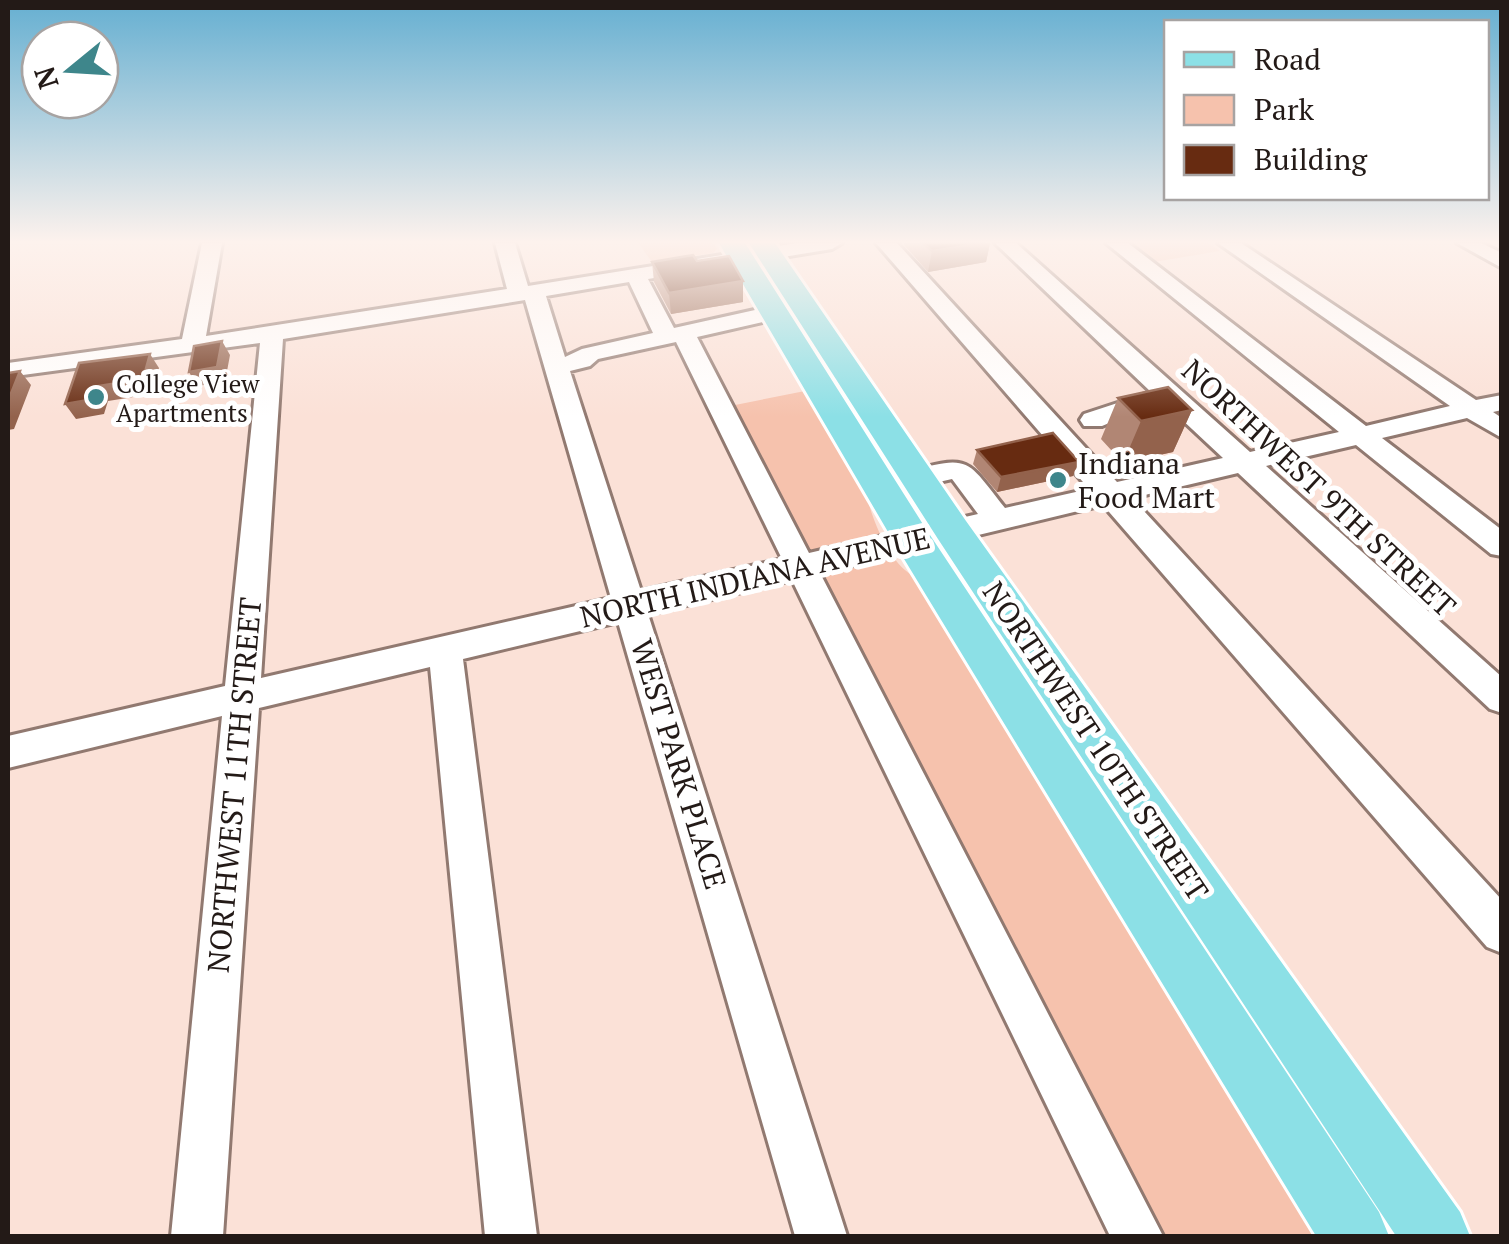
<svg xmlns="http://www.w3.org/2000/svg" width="1509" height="1244" viewBox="0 0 1509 1244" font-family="'PT Serif',serif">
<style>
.green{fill:#f6c2ad}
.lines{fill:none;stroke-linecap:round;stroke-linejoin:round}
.minor-casing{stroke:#917970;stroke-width:6}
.major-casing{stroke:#fff;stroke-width:6}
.minor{fill:#fff;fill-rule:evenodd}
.major{fill:#8ce0e6;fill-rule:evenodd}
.wall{fill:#b18674}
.shaded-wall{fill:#93624c}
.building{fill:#672b11;stroke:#93624c;stroke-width:2.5}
.poi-dot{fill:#3e868b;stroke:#fff;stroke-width:4}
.labels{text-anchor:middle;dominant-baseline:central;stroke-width:10;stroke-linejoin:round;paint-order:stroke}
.far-poi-label{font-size:25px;fill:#231a17;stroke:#fff;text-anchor:start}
.poi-label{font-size:30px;fill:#231a17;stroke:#fff;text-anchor:start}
.street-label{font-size:30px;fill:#231a17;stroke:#fff}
</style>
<rect width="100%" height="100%" fill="#fbe1d7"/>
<!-- green -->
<path class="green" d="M638,243H713L717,249L713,253L652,262Z
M1121,243H1208L1220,251L1148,263Z
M764,266L924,512L913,515L760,268Z
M805,391L869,504C875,527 892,564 912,575L1319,1236H1146L725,407Z"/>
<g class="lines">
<!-- minor casing -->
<g class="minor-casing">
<path id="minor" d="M202,243H222L206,336L507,289L495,243H515L528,286L797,243H842L832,249L648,279L674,328L777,305L788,312L785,317L697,337L809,553L978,514L952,479L917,487L907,484L903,478L907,472C971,454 966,459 1005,508L1089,489L876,243H897L1117,482L1223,458L1162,401L1102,426H1084L1080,420L1084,414L1151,392L995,243H1016L1250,452L1339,432L1106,243H1128L1366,426L1450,406L1218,243H1241L1476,400L1502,395V410L1493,412L1502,418V438L1467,418L1382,438L1502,530V556L1491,554L1356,445L1266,466L1502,677V713L1490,709L1238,473L1132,498L1502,900V953L1487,947L1103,505L820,573L1163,1236H1110L792,580L648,614L847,1236H795L618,622L463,659L537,1236H485L430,667L259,708L223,1236H171L222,716L8,768V736L225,686L260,343L8,377V363L182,339ZM629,282L653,333L582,349L565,357L546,296ZM525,300L611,598L261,678L283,339ZM676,342L782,559L641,591L570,371L590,366L598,359Z
M1457,243H1481L1502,253V268Z"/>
</g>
<!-- major casing -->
<g class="major-casing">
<path id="major" d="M719,243H745L926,529L1379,1212L1389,1236H1316L898,549Z
M749,243H775L966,521L1460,1212L1470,1236H1396L938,539Z"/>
</g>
<!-- minor -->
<use href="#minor" class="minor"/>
<!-- major -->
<use href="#major" class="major"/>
</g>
<!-- wall -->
<path class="wall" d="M904,243H990L986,262L928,272L904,245Z
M697,261L743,281V302L671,314L654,282L652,262Z
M1118,398L1192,410L1173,452L1123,463L1101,439Z
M977,450L1079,462L1073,476L997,492L973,464Z"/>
<!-- shaded-wall -->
<path class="shaded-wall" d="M985,243H990L986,262L928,272L932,251Z
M743,281V302L671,314L669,293Z
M222,341L230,355L225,382L197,386L189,372Z
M150,354L159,368L152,394L108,401L104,414L76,419L65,404L98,386Z
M20,371L31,385L14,429L8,430V401Z
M1192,410L1173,452L1123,463L1141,421Z
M1079,462L1073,476L997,492L1001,477Z"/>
<!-- building -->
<path class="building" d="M923,243H985L932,251Z
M693,255L697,261L729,256L743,281L669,293L652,262Z
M222,341L217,367L189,372L194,346Z
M150,354L143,379L98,386L94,399L65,404L79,363Z
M20,371L8,401V373Z
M1168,387L1192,410L1141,421L1118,398Z
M1053,433L1079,462L1001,477L977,450Z"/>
<!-- sky -->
<linearGradient id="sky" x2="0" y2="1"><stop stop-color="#65afd1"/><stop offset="0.58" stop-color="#fdf2ed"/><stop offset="1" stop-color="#fdf2ed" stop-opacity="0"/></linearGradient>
<rect width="1509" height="417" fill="url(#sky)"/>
<!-- markers -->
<g class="poi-dot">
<circle cx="96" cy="397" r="10"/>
<circle cx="1058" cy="480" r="10"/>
</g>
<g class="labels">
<!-- far-poi labels -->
<g class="far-poi-label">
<text x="116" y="383">College View<tspan x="116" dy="29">Apartments</tspan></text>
</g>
<!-- poi labels -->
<g class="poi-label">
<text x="1078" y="463">Indiana<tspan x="1078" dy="34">Food Mart</tspan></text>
</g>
<!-- street labels -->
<g class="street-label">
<text transform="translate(1319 488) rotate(43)">NORTHWEST 9TH STREET</text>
<text transform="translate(755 577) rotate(-13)">NORTH INDIANA AVENUE</text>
<text transform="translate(1096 741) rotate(56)">NORTHWEST 10TH STREET</text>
<text transform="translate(679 764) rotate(73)">WEST PARK PLACE</text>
<text transform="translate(234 785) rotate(-85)">NORTHWEST 11TH STREET</text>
</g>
</g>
<!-- border -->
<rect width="1509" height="1244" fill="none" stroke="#231a17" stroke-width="20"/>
<!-- legend -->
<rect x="1164" y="20" width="325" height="180" fill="#ffffff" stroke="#a7a3a2" stroke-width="2.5"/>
<rect x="1184" y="52" width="50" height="15" fill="#8ce0e6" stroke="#a7a3a2" stroke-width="2.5"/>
<text x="1254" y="70" font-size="30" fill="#231a17">Road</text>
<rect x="1184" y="95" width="50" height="30" fill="#f6c2ad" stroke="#a7a3a2" stroke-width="2.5"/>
<text x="1254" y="120" font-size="30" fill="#231a17">Park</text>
<rect x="1184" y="145" width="50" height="30" fill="#672b11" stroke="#a7a3a2" stroke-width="2.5"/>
<text x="1254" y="170" font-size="30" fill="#231a17">Building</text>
<!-- north arrow -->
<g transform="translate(70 70) rotate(252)"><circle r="48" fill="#ffffff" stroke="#a7a3a2" stroke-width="2.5"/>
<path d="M0-8L18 38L0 25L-18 38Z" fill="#3e868b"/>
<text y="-15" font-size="28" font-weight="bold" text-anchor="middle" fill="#231a17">N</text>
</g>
</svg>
